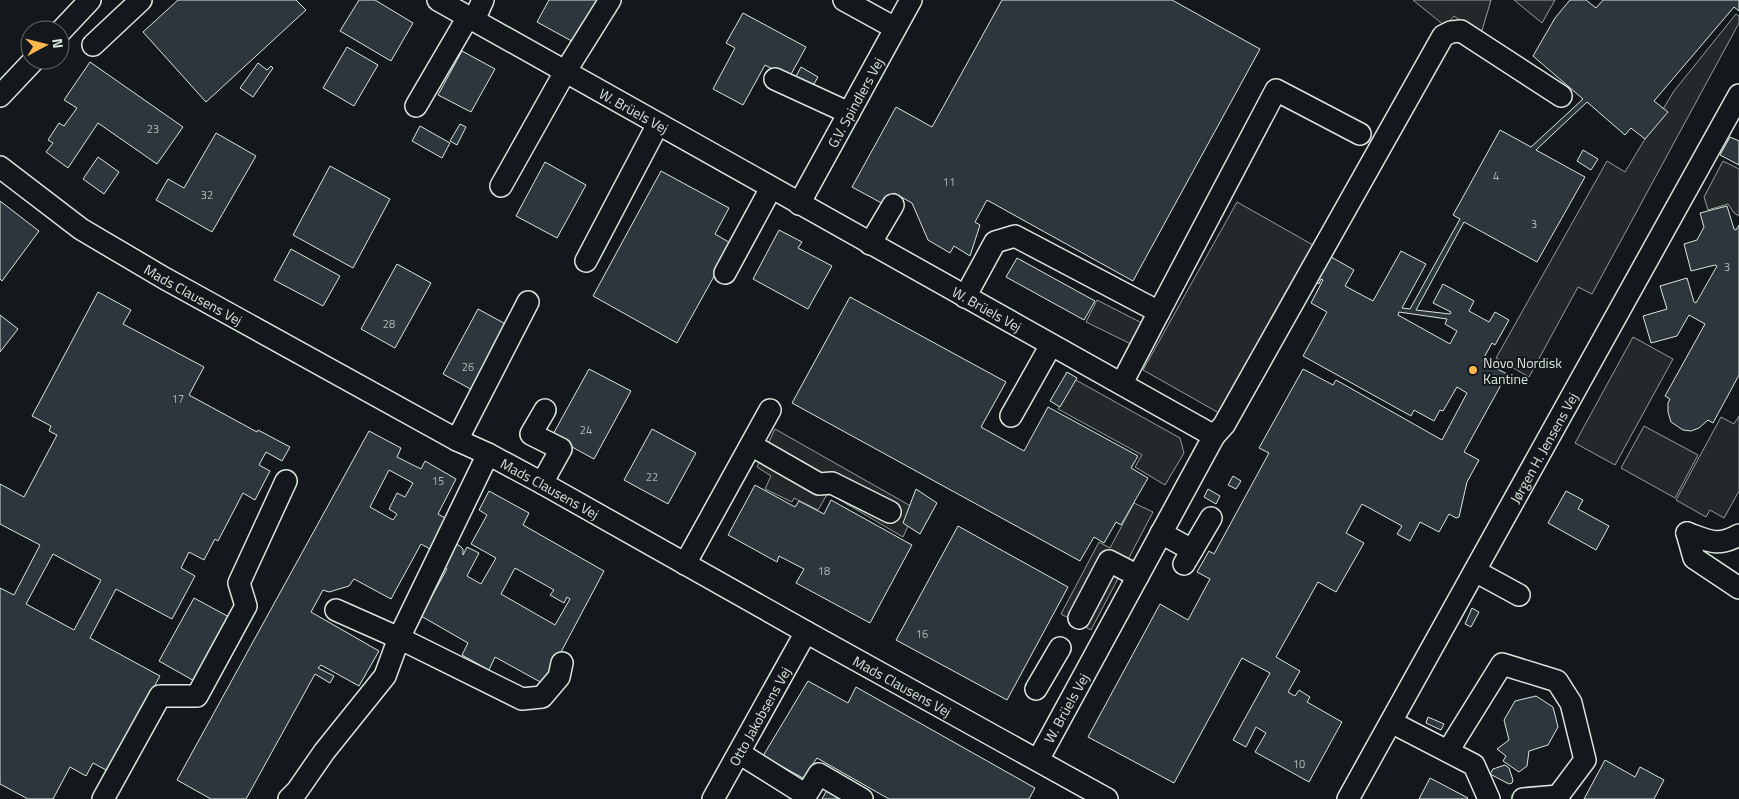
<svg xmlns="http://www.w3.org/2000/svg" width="1739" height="799" viewBox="0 0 1739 799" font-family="'Titillium Web',sans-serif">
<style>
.parking{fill:#24282b;stroke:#939e99}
.building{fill:#2c363c;stroke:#d8e6dc;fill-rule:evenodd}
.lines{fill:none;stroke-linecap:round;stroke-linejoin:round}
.minor-casing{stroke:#d8e6dc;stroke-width:24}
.minor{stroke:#14181c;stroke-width:21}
.poi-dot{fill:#ffb74d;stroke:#14181c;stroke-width:2}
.labels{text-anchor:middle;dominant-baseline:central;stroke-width:4;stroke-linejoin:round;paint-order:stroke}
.number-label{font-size:11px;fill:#adbab4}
.street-label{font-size:14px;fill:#d8e6dc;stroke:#14181c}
.poi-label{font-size:14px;fill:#d8e6dc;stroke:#14181c;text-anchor:start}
</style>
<rect width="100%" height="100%" fill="#14181c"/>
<!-- parking -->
<path class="parking" d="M1413,0H1491L1481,34L1454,16L1445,26Z
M1514,0H1555L1542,23Z
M1736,14L1739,16V23L1592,294L1578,287L1529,377L1496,358L1607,161L1625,172L1674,91Z
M1723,161L1739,169V216L1734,213L1728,204L1708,210L1704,197Z
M1237,202L1313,245L1219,413L1143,370Z
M1097,300L1142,323L1131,344L1086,322Z
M1633,337L1673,359L1615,465L1575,443Z
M1074,379L1180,438L1184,453L1165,485L1135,467L1142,455L1058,409Z
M1739,416V491L1724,518L1710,510L1706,517L1676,500L1721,417L1734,424Z
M1644,426L1698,455L1675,498L1621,468Z
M775,429L916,509L903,537L828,493L818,510L794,498L792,502L765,489L771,476L757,467Z
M1134,503L1153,512L1091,630L1061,614L1099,542L1110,548Z"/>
<!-- building -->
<path class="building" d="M178,0H296L306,10L206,102L143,32Z
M359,0H375L413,23L391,61L340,31Z
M549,0H600L577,44L537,22Z
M1002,0H1172L1260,49L1133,281L987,200L975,222L980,225L970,256L954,246L950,253L928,240L912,203L894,193L887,206L852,187L896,107L932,127Z
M1570,0H1586L1596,8L1603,0H1739V11L1734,7L1654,101L1668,112L1645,139L1631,128L1625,135L1587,102L1536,150L1585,177L1537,262L1464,222L1416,310L1450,314L1451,312L1433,303L1443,284L1474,301L1469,311L1489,322L1495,312L1509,320L1495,345L1492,343L1482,361L1507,374L1464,452L1479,460L1467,482L1459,517L1456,518L1449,514L1439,532L1420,522L1410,541L1397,534L1402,526L1362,504L1346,533L1364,543L1336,592L1318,582L1276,657L1300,671L1288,692L1295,696L1299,690L1310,697L1307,702L1342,722L1309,782L1255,752L1266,733L1256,727L1246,747L1233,740L1270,673L1242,658L1174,783L1088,737L1160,604L1188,620L1210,579L1197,572L1209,551L1214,554L1269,453L1259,448L1303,369L1333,385L1336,380L1442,440L1467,393L1457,387L1443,411L1440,410L1434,421L1414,410L1411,416L1303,356L1327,312L1311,303L1323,280L1321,279L1319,284L1312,280L1326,254L1354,270L1345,286L1373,301L1401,251L1426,264L1402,308L1410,309L1460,219L1453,215L1500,130L1531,147L1583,99L1533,56L1555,18ZM1399,312L1447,319L1445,324L1457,331L1450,344L1398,315Z
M743,13L806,47L789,78L765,65L743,105L713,89L735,48L726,43Z
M347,47L378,65L354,106L323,88Z
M462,51L495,69L471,112L438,95Z
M90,62L183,127L157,164L98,123L68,168L46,152L53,143L48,140L59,123L64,126L77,108L64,100Z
M258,63L267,70L271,66L273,68L253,97L240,88Z
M801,67L818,77L811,89L794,80Z
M460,124L466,127L457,145L450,141Z
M420,126L450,143L442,158L412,141Z
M216,133L256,156L212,232L156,200L168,179L184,188Z
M1730,137L1739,141V165L1720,155Z
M1583,150L1598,159L1591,170L1577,161Z
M98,157L119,172L104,194L83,179Z
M545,162L586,185L557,238L516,216Z
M330,166L390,199L353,268L293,235Z
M661,171L729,208L715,234L732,244L677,343L593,296Z
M0,201L39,231L2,281L0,279Z
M1727,206L1734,229L1736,230L1739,225V375L1713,423L1708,420L1699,428L1691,431L1683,430L1671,422L1668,412V403L1670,399L1665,396L1705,324L1689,315L1677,336L1651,343L1643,316L1667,309L1660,286L1687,278L1694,302L1696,303L1717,266L1715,265L1691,271L1684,244L1697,240L1704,227L1700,213Z
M779,230L802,242L798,248L832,266L808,309L753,279Z
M291,249L340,276L323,306L274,280Z
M1017,258L1095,301L1084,320L1006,277Z
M397,264L431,283L395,348L361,329Z
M98,292L131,310L123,324L204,367L189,395L257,432L258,430L290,447L282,461L266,452L259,465L270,471L255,500L243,493L218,541L215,539L204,560L189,552L181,568L195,576L172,619L116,589L90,638L160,676L108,771L93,763L86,776L70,767L53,799H28L0,784V588L14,595L40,545L0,524V484L24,497L57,435L49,431L51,426L32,416ZM53,554L101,580L74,630L26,604Z
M850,297L1006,382L981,427L1024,451L1048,407L1138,456L1131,468L1148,478L1121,525L1116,522L1104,543L1094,537L1080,561L792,403Z
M478,309L511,327L476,392L443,374Z
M0,315L18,329L0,352Z
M589,369L631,391L594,459L552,436Z
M1067,372L1077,378L1060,407L1050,401Z
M652,429L696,453L668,504L624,480Z
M369,431L401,448L397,457L421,469L425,461L456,479L438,514L447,519L430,549L421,544L391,599L354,579L349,586L329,592L323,590L311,612L379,651L359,686L321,665L318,668L334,676L330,683L315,674L246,799H211L177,780ZM389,470L413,483L405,497L397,493L389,509L397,514L393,520L370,507Z
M1233,476L1241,481L1236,489L1228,485Z
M755,485L795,507L799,501L824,514L831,500L912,545L870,623L796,583L804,569L779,556L777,562L728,535Z
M916,489L937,503L920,534L903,523Z
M1208,489L1220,496L1216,504L1204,497Z
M489,491L529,513L523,525L604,571L544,684L495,657L489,670L462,655L468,643L421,616L447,569L440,565L456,544L460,546L463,549V555L467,547L479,553L467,576L481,584L496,558L471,544L487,515L479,510ZM515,568L554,590L550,595L564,603L567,597L570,599L555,625L501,594Z
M1566,491L1583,500L1578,509L1609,526L1596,550L1548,523Z
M958,526L1068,587L1007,700L896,640Z
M194,598L231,618L196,682L159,661Z
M1472,608L1479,612L1471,627L1465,624Z
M808,681L848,703L856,687L1035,788L1029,799H889L817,758L803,778L763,756Z
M1536,696L1553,707L1558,727L1548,745L1529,751L1527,766L1519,772L1503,761L1506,756L1497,749L1509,740L1504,720L1515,701Z
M1428,717L1444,724L1441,730L1426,723Z
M1605,760L1635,777L1640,767L1664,780L1654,799H1584Z
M1505,765L1509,768L1513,780L1512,783L1509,784L1490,774L1493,769Z
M1430,778L1468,798L1467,799H1419Z
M827,790L843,799H822Z"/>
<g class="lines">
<!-- minor casing -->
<g class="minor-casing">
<g id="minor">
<path id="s1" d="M438,0L1214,436L1038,760"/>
<path d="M844,0L895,28"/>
<path d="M474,20L483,0"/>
<path d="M60,32L90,0"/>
<path d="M93,45L141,0"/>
<path d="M775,79L849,113"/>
<path d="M0,96L34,60"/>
<path d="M416,106L468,17"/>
<path id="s2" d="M0,167L81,229L164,278L457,440L488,454L542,483L806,632L1107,799"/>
<path d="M501,186L565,72L610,0"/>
<path id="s3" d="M799,204L911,0"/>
<path d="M870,244L893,205"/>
<path d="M586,261L658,124"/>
<path d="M725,273L771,188"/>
<path d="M965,297L995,242L1015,236L1159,312L1122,383"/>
<path d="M1159,312L1276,90L1360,134"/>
<path d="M1011,416L1051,345"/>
<path d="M1214,436L1224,425L1443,36L1451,32L1461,31L1561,96"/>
<path d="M457,440L528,302"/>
<path d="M751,445L819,484L832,483L890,512"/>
<path d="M542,483L561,449L531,434L545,410"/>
<path d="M1161,533L1192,550"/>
<path d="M1687,533L1694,558L1739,588"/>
<path d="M1687,533C1709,541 1717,547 1739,535"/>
<path d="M685,564L770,410"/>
<path d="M1184,564L1211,518"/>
<path d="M1475,571L1519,595"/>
<path d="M336,610L399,638L522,699L542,697L559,677L562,663"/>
<path d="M1079,618L1109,561L1138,576"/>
<path d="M1036,689L1060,648"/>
<path d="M1391,722L1474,765L1489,799"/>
<path d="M1448,751L1502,664L1557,681L1571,703L1585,760L1558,796L1523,799"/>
<path d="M739,753L806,795L819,774L862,799"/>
<path d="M103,799L160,696H197L246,606L239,583L286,481"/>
<path d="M289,799L297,791L324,752L385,676L399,638L488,454"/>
<path id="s4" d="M713,799L806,632"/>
<path id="s5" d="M1348,799L1739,95"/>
</g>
</g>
<!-- minor -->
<use href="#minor" class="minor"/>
</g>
<!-- markers -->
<circle class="poi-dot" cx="1473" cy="370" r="5"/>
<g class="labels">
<!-- number labels -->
<g class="number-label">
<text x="153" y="129">23</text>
<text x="1496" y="176">4</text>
<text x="949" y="182">11</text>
<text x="207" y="195">32</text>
<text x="1534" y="224">3</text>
<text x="1727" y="267">3</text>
<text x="389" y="324">28</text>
<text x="468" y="367">26</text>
<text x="178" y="399">17</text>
<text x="586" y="430">24</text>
<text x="652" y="477">22</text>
<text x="438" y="481">15</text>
<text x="824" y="571">18</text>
<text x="922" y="634">16</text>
<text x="1299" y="764">10</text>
</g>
<!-- street labels -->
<g class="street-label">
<text stroke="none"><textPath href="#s3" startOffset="116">G.V. Spindlers Vej</textPath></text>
<text stroke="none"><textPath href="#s1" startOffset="225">W. Brüels Vej</textPath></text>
<text stroke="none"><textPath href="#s2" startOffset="232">Mads Clausens Vej</textPath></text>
<text stroke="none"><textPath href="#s1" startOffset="630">W. Brüels Vej</textPath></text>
<text stroke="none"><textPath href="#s5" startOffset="402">Jørgen H. Jensens Vej</textPath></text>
<text stroke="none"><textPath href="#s2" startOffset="638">Mads Clausens Vej</textPath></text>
<text stroke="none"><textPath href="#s2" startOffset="1042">Mads Clausens Vej</textPath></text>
<text transform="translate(1066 708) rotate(-61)">W. Brüels Vej</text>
<text stroke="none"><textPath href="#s4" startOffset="95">Otto Jakobsens Vej</textPath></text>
</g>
<!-- poi labels -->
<g class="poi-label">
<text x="1483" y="362">Novo Nordisk<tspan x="1483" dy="16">Kantine</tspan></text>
</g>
</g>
<!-- north arrow -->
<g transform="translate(45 45) rotate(83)"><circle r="24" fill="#14181c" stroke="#626a69"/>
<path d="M0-4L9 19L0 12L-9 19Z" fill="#ffb74d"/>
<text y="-8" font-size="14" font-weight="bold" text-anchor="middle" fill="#d8e6dc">N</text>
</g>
</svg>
